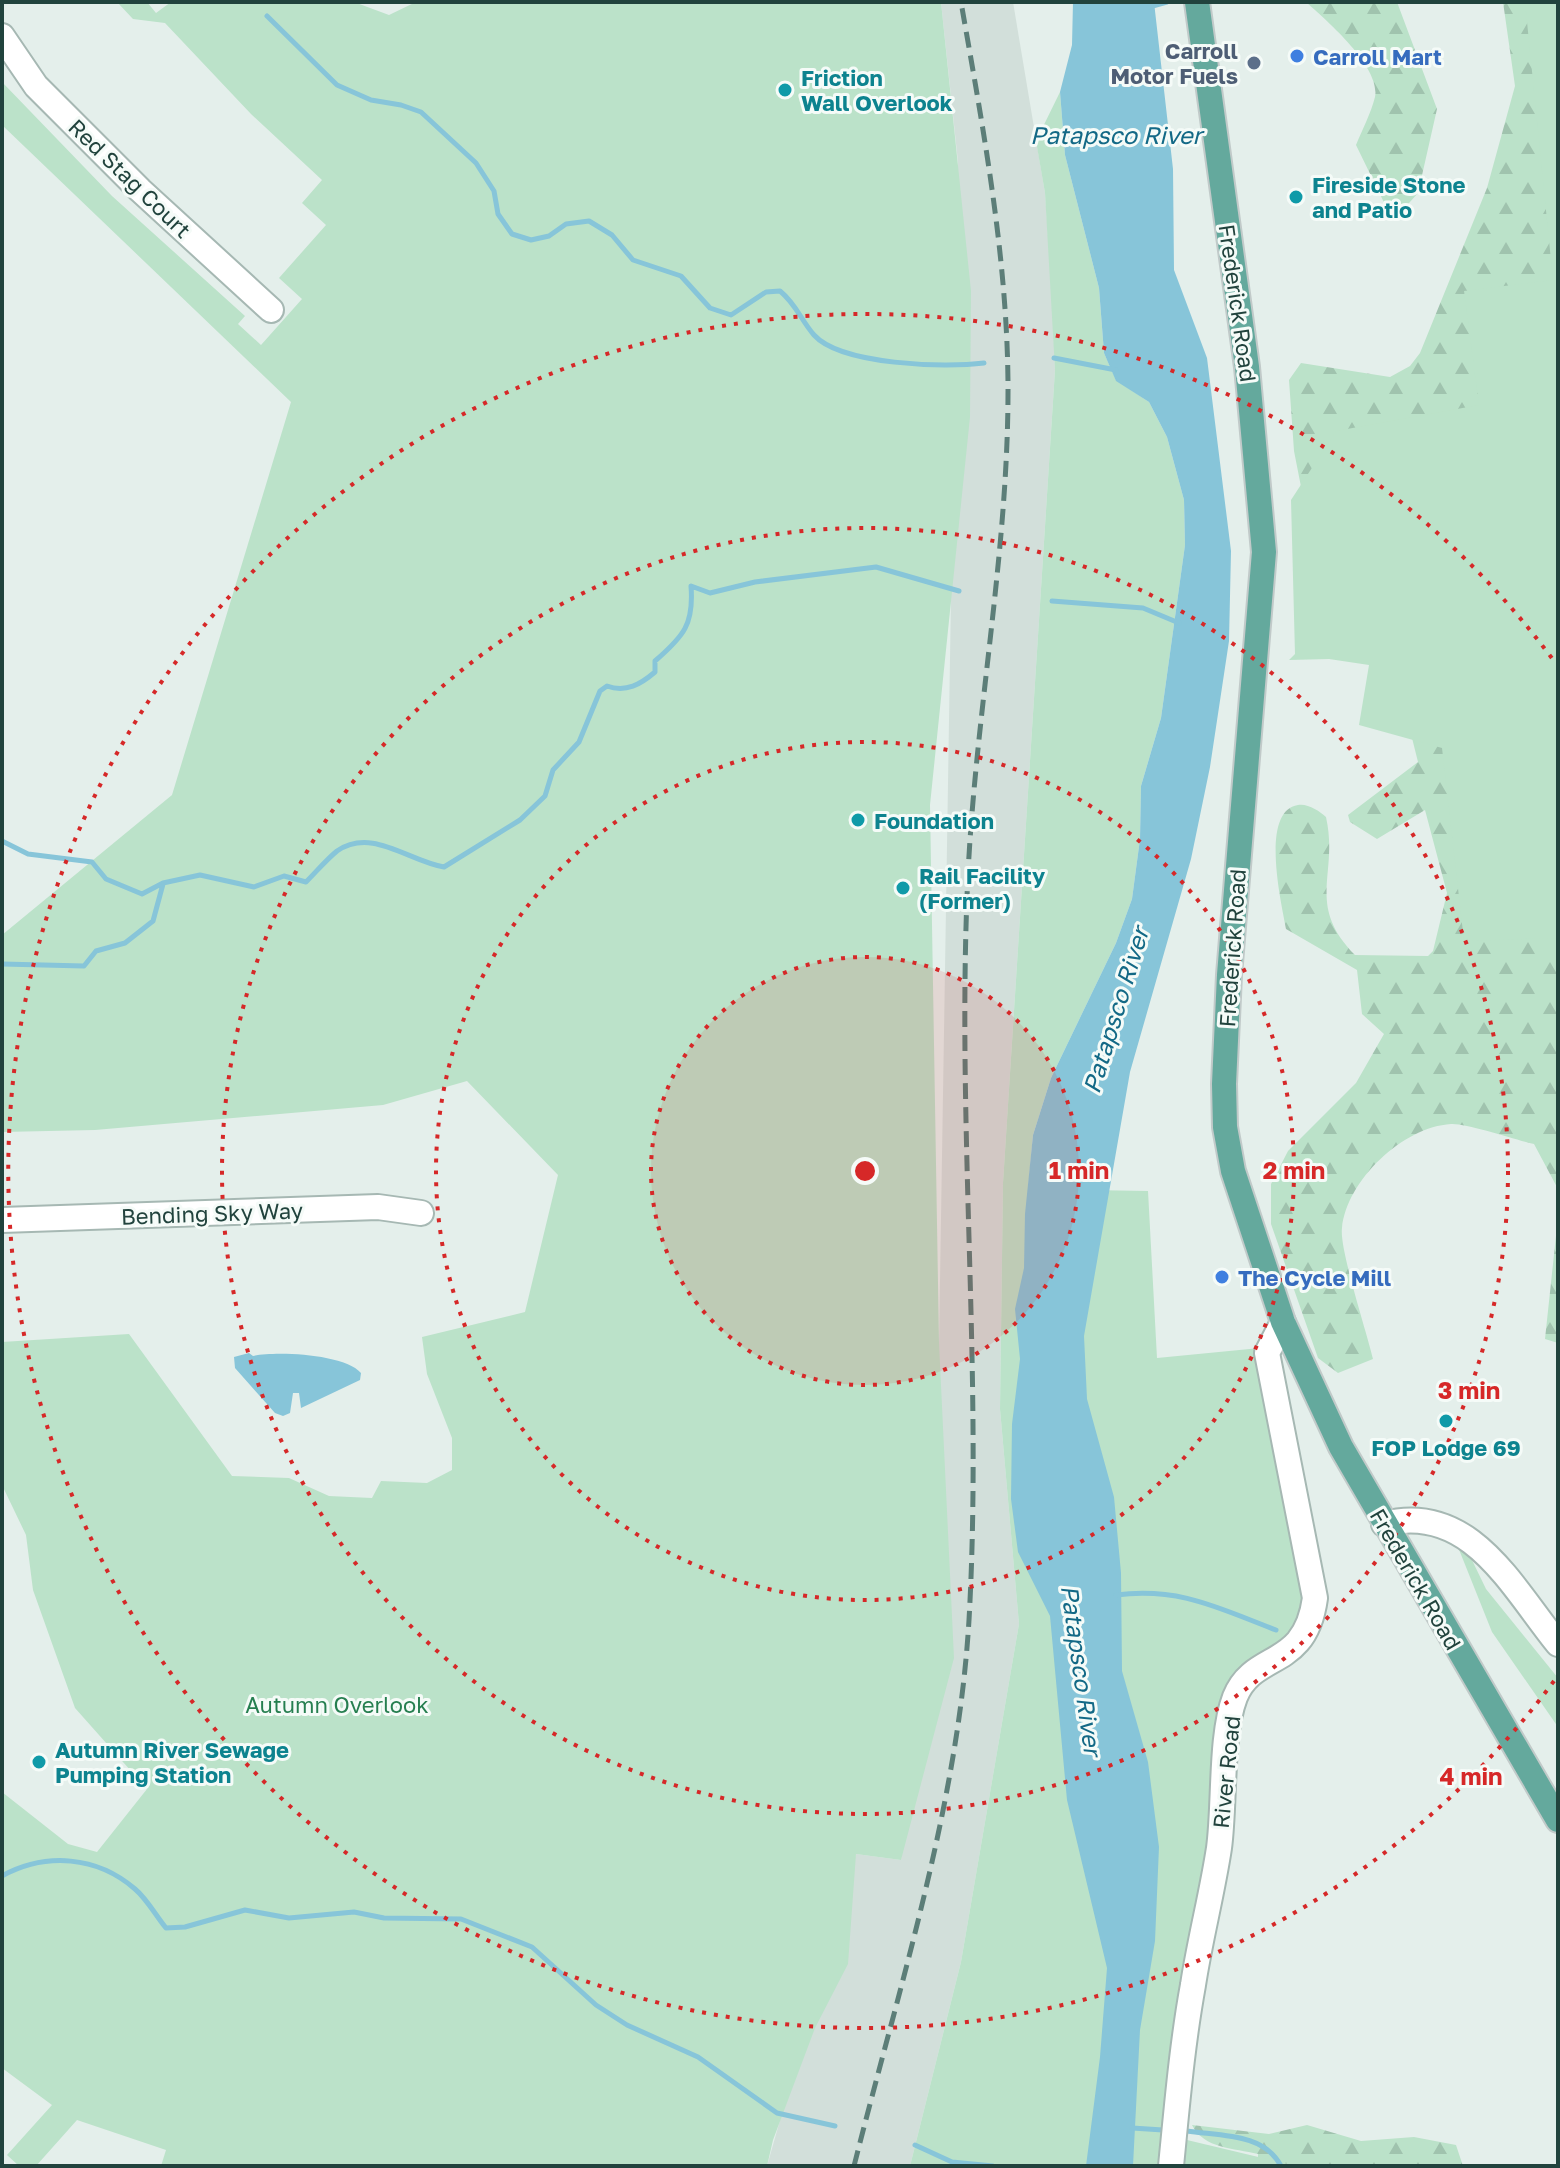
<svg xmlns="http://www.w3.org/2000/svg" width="1560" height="2168" viewBox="0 0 1560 2168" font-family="'Golos Text',sans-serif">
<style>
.built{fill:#d2dfda}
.forest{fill:url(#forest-firs)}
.park{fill:#bbe2c9}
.water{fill:#87c5d9}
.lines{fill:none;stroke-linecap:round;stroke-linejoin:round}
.stream{stroke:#87c5d9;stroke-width:5}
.minor-casing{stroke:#a6b8b3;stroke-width:28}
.major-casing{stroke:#c1cac9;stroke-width:28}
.minor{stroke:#fff;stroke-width:24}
.major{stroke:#64a99d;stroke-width:24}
.rail{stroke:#5c7e78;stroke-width:5;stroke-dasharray:16 8;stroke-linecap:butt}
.ring{fill:none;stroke:#d62828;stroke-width:4;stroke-dasharray:4 8}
.shop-dot{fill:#3f7fe0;stroke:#f5fbf8;stroke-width:3}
.service-dot{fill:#5c6f8a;stroke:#f5fbf8;stroke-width:3}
.culture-dot{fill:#0f9aa8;stroke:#f5fbf8;stroke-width:3}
.labels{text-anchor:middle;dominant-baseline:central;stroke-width:6;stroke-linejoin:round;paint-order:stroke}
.service-label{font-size:22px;font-weight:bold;fill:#4e5e75;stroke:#f5fbf8;text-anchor:end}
.shop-label{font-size:22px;font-weight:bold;fill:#366cbe;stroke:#f5fbf8;text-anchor:start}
.culture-label{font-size:22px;font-weight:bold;fill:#0d838f;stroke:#f5fbf8;text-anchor:start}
.street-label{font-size:22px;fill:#21433d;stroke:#f5fbf8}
.park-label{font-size:22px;fill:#267f50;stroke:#f5fbf8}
.water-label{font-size:24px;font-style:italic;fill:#136986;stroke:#f5fbf8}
.centre{fill:#d62828;stroke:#f5fbf8;stroke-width:4}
.ring-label{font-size:24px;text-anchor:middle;font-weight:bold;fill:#d62828;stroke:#f5fbf8;stroke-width:6;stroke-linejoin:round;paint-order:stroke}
</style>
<defs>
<pattern id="forest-firs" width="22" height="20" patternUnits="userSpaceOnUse" patternTransform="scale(2)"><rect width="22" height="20" fill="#bbe2c9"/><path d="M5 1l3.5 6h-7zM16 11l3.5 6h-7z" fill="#a0c3ae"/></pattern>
</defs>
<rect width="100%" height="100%" fill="#e4efeb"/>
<!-- built -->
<path class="built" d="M941,2H1013L1045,193L1052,292L1055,370L1003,1183L1000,1409L1019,1624L961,1962L910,2166H767L856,1854L901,1860L939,1343L958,162Z"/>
<!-- forest -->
<path class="forest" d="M1306,2H1397L1437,109L1418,193L1393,221L1356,145C1362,130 1371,113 1375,97C1381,67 1326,20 1306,2Z
M1503,2H1558V1189L1534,1144C1516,1140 1466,1123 1451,1124C1403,1127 1347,1180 1342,1228C1339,1248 1367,1333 1373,1359L1338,1373L1318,1358L1271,1224V1184L1288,1151L1356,1083L1384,1034L1362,1014L1357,970L1286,929C1282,905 1259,811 1298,805C1307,803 1320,811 1326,817C1339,875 1305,904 1355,955L1428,956L1433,951L1447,893L1425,810L1377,839L1350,822L1348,815L1418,762L1404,706L1324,604L1294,451L1289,380L1301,363L1390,377L1410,366L1420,353L1487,188L1515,86Z
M1558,1217V1343L1545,1339Z
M1192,2125L1269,2134L1307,2125L1361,2141L1414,2137L1456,2145L1463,2166H1258V2154C1234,2148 1204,2149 1192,2125Z"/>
<!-- park -->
<path class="park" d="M117,2H147L156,13L171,2H354L389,15L416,2H941L971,291L970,417L930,805L939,1343L954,1658L901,1860L856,1854L848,1964L815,2028L773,2140L767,2166H161L166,2150L77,2120L36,2166H19L7,2155L52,2105L2,2068V1792L68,1844L97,1852L147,1789L75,1708L33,1590L26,1535L2,1485V1342L129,1334L232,1476L289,1478L329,1496L372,1498L381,1481L427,1483L452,1470V1438L427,1374L422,1337L525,1312L558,1175L467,1081L383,1105L95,1130L2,1132V935L172,795L291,402L2,125V82L112,196L245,316L238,324L261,345L302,299L279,278L326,225L302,203L322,180L251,114L165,23L133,19Z
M1525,2H1558V938L1464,941L1442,748L1359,725L1369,665L1329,659L1289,660L1295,654L1291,500L1336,431L1479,405L1464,291L1553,280Z
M1060,92L1065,155L1099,288L1104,353L1116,380L1149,402L1167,437L1184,500L1185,545L1161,718L1141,786L1140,839L1132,899L1116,943L1051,1078L1033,1135L1028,1189L1148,1191L1157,1358L1260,1348L1303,1564V1611L1290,1637L1239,1674L1166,2135L1296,2166H910L961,1962L1019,1624L1000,1409L1003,1183L1055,370L1045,193L1036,141Z
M1458,1547L1471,1558L1486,1589L1558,1678V1727L1492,1632Z"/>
<!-- water -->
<path class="water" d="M1073,2H1154L1173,169L1174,270L1207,358L1231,551L1229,641L1210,767L1191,859L1130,1072L1084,1336L1087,1399L1114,1497L1121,1573L1122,1671L1148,1762L1159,1847L1155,1941L1140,2030L1133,2166H1086L1100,2057L1107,1968L1067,1800L1050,1616L1018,1552L1011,1499L1012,1424L1020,1359L1015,1309L1024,1268L1025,1214L1033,1135L1051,1078L1116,943L1132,899L1140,839L1141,786L1161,718L1185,545L1184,500L1167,437L1149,402L1116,381L1104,353L1099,288L1065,155L1060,92L1072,45Z
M249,1353L253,1356C277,1351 344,1354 361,1373L360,1380L301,1408L299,1393H293L290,1413L283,1416L275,1413L235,1368L234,1357Z"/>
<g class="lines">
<!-- stream -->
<path class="stream" d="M1149,7L1167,2
M267,16L337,85L371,100L401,105L421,112L476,163L494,191L498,214L512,234L531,240L549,236L566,224L589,221L612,235L633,260L681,276L710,308L731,315L766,292L780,291C796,304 801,320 814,335C841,365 945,368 984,363
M1054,358L1116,370
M1052,601L1143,608L1179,623
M2,841L28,854L92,862L106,879L142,894L163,883L200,875L254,887L284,876L306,882C316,872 326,860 337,851C372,827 408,861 444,867L520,820L545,796L553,770L579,742L600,691L607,686C626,693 641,684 655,672V661C684,636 694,624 691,586L710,593L755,582L876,567L959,591
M2,964L84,966L96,951L125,943L153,921L163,884
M1116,1595C1180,1587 1218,1608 1276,1630
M2,1876C46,1852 97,1856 135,1889C147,1899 156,1916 166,1928L185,1927L245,1910L289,1918L354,1912L384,1918L461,1919L532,1947L596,2005L627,2025L698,2057L777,2113L835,2126
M1132,2128L1163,2130
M1187,2131C1220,2136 1264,2133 1281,2166
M915,2145L952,2162L993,2166"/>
<!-- minor casing -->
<g class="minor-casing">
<path id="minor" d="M2,36L36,86L140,190L271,310
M2,1220L378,1207L421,1213
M1384,1524C1470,1502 1511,1586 1558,1644
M1171,2166C1177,2106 1182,2045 1193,1985C1200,1939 1212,1894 1219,1848C1225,1804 1220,1736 1235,1697C1254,1650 1305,1671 1315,1598L1267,1353L1283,1322"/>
</g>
<!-- major casing -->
<g class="major-casing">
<path id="major" d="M1197,2L1247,367L1264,552L1229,975L1224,1084L1225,1127L1233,1171L1283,1322L1341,1447L1558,1820"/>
</g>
<!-- minor -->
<use href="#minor" class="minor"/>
<!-- major -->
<use href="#major" class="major"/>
<!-- rail -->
<path class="rail" d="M854,2166C899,1987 958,1805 969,1620C983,1372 956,1122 968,874C976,710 1009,547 1008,383C1007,255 983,128 961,2"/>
</g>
<!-- distance rings -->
<circle cx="865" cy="1171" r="214" fill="#d62828" fill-opacity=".12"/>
<g class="ring">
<circle cx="865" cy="1171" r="214"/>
<circle cx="865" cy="1171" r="429"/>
<circle cx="865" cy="1171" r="643"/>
<path d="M1554 1681A857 857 0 1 1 1554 661"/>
</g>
<!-- markers -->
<g class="shop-dot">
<circle cx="1297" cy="56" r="8"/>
<circle cx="1222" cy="1277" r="8"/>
</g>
<circle class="service-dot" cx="1254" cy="63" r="8"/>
<g class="culture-dot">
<circle cx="785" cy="90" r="8"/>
<circle cx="1296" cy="197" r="8"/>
<circle cx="858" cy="820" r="8"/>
<circle cx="903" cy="888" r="8"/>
<circle cx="1446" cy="1421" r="8"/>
<circle cx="39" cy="1762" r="8"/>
</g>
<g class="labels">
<!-- service labels -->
<g class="service-label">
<text x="1238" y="50">Carroll<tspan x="1238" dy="25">Motor Fuels</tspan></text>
</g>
<!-- shop labels -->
<g class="shop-label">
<text x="1313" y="56">Carroll Mart</text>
<text x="1238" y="1277">The Cycle Mill</text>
</g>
<!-- culture labels -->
<g class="culture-label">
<text x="801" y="77">Friction<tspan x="801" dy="25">Wall Overlook</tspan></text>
<text x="1312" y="184">Fireside Stone<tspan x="1312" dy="25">and Patio</tspan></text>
<text x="874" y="820">Foundation</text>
<text x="919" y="875">Rail Facility<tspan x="919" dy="25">(Former)</tspan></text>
<text x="1446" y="1447" text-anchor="middle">FOP Lodge 69</text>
<text x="55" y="1749">Autumn River Sewage<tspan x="55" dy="25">Pumping Station</tspan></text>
</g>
<!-- street labels -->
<g class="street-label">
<text transform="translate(130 178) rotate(44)">Red Stag Court</text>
<text transform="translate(1238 303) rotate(82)">Frederick Road</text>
<text transform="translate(1232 948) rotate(-86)">Frederick Road</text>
<text transform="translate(212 1213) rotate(-2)">Bending Sky Way</text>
<text transform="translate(1416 1579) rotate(60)">Frederick Road</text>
<text transform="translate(1226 1772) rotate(-84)">River Road</text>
</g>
<!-- park labels -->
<g class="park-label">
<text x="337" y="1704">Autumn Overlook</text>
</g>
<!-- water labels -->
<g class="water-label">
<text x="1116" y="134">Patapsco River</text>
<text transform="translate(1115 1010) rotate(-73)">Patapsco River</text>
<text transform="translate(1082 1670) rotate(82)">Patapsco River</text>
</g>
</g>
<circle cx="865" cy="1171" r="12" class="centre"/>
<g class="ring-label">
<text x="1079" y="1179">1 min</text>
<text x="1294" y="1179">2 min</text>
<text x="1469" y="1399">3 min</text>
<text x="1471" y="1785">4 min</text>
</g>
<!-- border -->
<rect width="1560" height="2168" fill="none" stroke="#21433d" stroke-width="8"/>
</svg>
